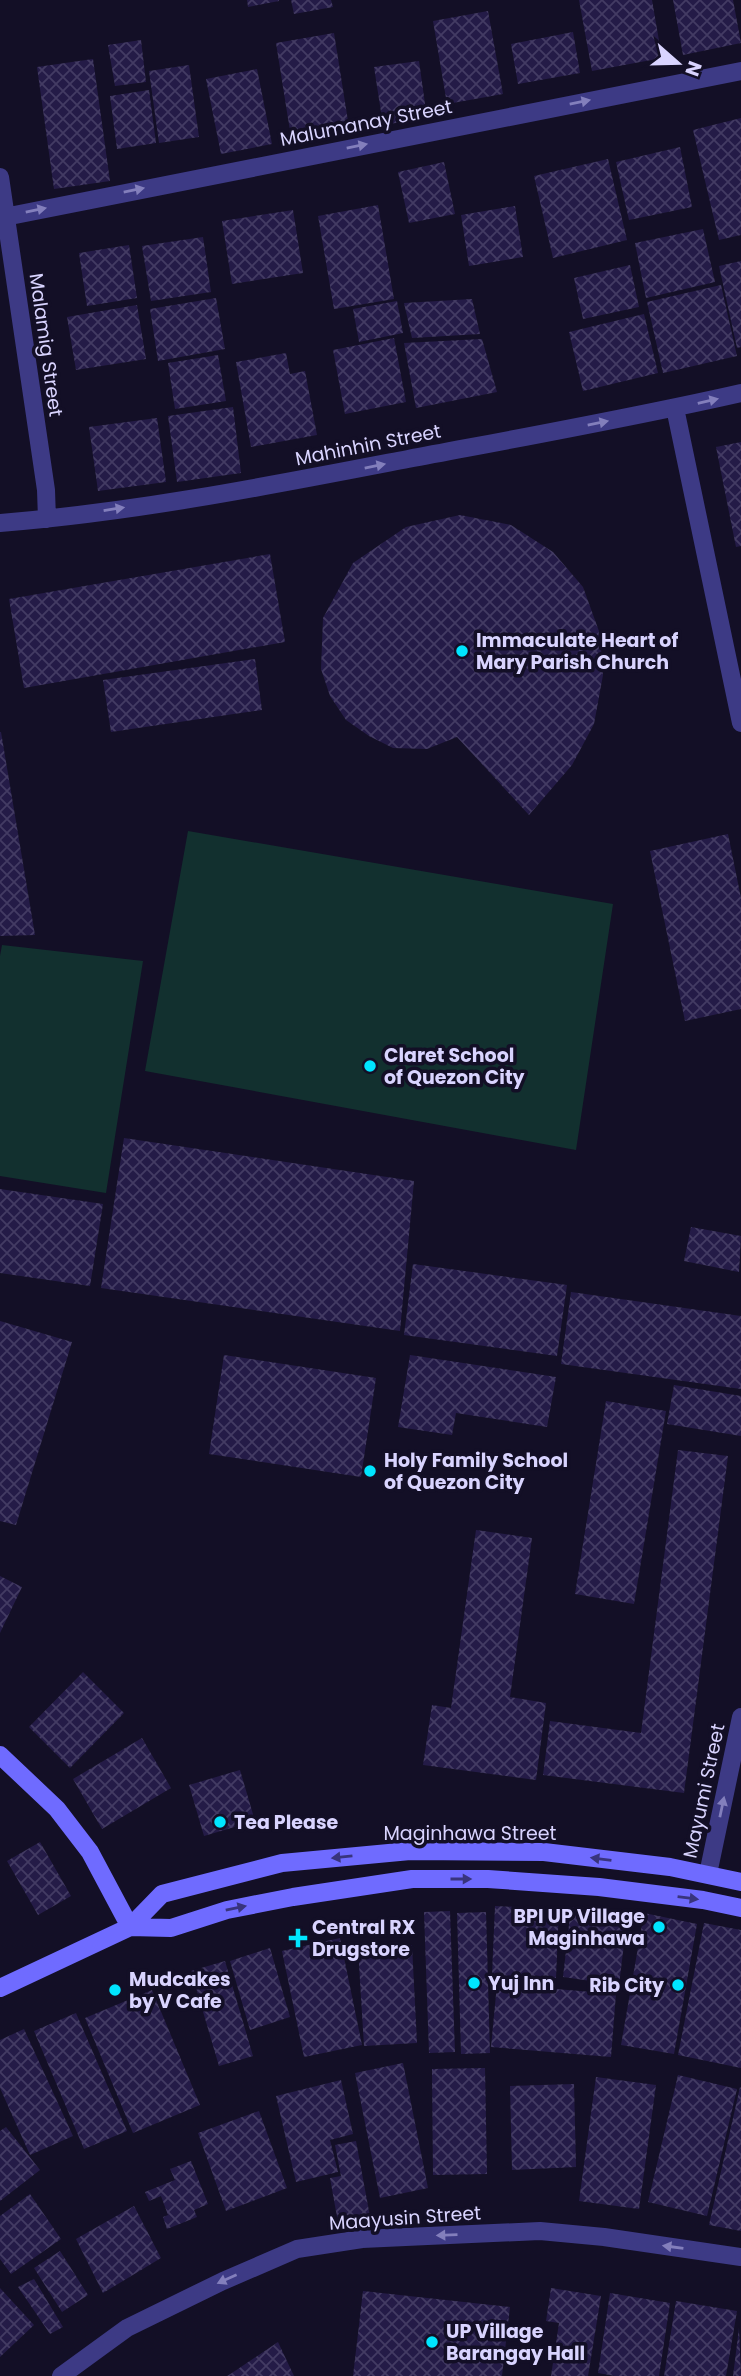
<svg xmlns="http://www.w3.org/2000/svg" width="741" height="2376" viewBox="0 0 741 2376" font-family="Poppins,sans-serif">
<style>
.green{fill:#12302f}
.building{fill:url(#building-cross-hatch)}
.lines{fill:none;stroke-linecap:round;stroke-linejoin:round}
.street{stroke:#3d3a85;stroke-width:18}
.secondary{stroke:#6f6bff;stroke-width:18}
.oneway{fill:#837fbc}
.oneway2{fill:#38347d}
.poi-dot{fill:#00e5ff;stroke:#130f26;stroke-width:2.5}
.labels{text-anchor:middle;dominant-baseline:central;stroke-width:7;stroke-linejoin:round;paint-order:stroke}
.street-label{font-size:19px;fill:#d9d4ff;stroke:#130f26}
.poi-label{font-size:19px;font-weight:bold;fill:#d9d4ff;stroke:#130f26;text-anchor:start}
</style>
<defs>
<pattern id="building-cross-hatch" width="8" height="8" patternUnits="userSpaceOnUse" patternTransform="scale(1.75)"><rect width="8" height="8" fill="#241b47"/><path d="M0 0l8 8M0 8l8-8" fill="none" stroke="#433b63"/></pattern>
</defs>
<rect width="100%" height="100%" fill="#130f26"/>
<!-- green -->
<path class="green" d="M188,831L613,904L576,1150L145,1071Z
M2,945L143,961L106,1193L0,1176V956Z"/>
<!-- building -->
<path class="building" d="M247,0H279V1L248,7Z
M291,0H331L333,7L294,14Z
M579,0H652L662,58L592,71Z
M673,0H733L741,43L683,55Z
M488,11L503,94L447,104L433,21Z
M573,32L580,73L518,84L511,44Z
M334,33L348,121L290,131L276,43Z
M141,40L146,82L115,86L108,45Z
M93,59L110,181L54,189L37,67Z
M419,61L427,118L383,125L374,67Z
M189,65L199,137L159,143L149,71Z
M257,69L272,144L221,154L206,79Z
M149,90L156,143L117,149L110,96Z
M741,118V235L719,240L693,130Z
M680,147L692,207L629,220L616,162Z
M608,159L627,240L553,258L534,176Z
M444,162L455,214L409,223L398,172Z
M378,205L394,299L334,309L318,216Z
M515,206L523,257L469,266L461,215Z
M293,210L303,273L232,284L222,221Z
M703,229L715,282L646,298L635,243Z
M203,237L211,292L151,301L142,246Z
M129,245L137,298L87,306L79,253Z
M741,261V347L737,348L719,266Z
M630,265L639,307L583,319L574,278Z
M721,285L737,356L663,373L647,302Z
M216,298L225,349L158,361L150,309Z
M472,299L480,334L412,338L404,303Z
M397,301L403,333L359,342L353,309Z
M137,305L146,359L76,370L67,317Z
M644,314L658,373L583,391L569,332Z
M394,338L406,402L345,414L333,350Z
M482,339L497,392L416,408L404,343Z
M286,353L290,374L305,371L317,435L251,447L236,362Z
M218,355L226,401L175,409L168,363Z
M233,407L241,473L177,482L168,416Z
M157,418L166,482L98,491L89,427Z
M741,442V546L736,547L716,447Z
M460,515L511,525L553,552L583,587L600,634L603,675L594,724L572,765L529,815L457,737L427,749L393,748L369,736L346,720L330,696L321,669L323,618L353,563L406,527Z
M270,554L285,642L24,688L9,599Z
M255,659L262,710L111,732L103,680Z
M0,732H1L35,935L0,936Z
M728,834L741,898V1009L685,1021L650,851Z
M124,1138L414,1181L400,1331L101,1288Z
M0,1189L103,1204L90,1286L0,1273Z
M691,1227L741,1236L739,1272L684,1261Z
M413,1264L567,1285L557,1356L404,1335Z
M571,1292L741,1316V1389L561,1364Z
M0,1321L72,1342L16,1525L0,1521Z
M224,1355L376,1378L361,1477L209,1454Z
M410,1355L556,1377L547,1427L456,1413L452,1435L398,1427Z
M674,1385L741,1396V1436L667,1424Z
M606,1401L666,1411L634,1604L575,1594Z
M678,1450L728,1456L684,1793L543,1775L550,1721L641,1733Z
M476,1530L532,1538L510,1697L546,1703L536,1780L423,1765L432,1705L451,1708Z
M0,1576L22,1587L0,1633Z
M83,1672L124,1713L70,1768L29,1727Z
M142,1738L171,1788L102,1829L73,1779Z
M240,1770L255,1821L204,1836L189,1785Z
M40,1842L71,1896L38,1915L7,1861Z
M495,1906L559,1909L556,1978L492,1975Z
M571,1907L628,1911L619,1985L563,1977Z
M450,1911L455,2052L429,2053L424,1912Z
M486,1912L490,2053L461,2054L457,1913Z
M644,1913L697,1924L674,2054L621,2045Z
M704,1923L741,1930V2068L678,2055Z
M340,1938L362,2045L304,2057L282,1951Z
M412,1945L417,2043L364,2046L358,1948Z
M270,1948L290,2017L250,2030L230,1961Z
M225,1961L253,2056L219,2066L191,1971Z
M497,1984L616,1994L611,2057L491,2047Z
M152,1990L200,2105L133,2133L85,2018Z
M76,2013L127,2131L84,2149L34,2031Z
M24,2029L73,2136L30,2155L0,2088V2040Z
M403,2063L428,2188L380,2198L355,2073Z
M485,2068L487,2174L433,2175L432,2069Z
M678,2075L737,2089L707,2216L648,2202Z
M596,2077L656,2085L639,2209L579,2201Z
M341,2080L353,2134L330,2140L338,2172L296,2182L276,2096Z
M574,2084L576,2167L512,2170L510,2086Z
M740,2087L741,2088V2231L709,2225Z
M259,2111L287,2188L226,2211L198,2133Z
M6,2127L40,2170L0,2201V2131Z
M356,2141L371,2222L339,2228L330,2178L341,2176L335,2145Z
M191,2161L208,2204L194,2210L197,2217L167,2229L163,2217L168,2215L161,2196L149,2201L145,2192L175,2180L170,2169Z
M30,2194L61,2239L11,2274L0,2259V2216Z
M134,2206L161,2258L103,2293L76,2239Z
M60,2251L88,2295L62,2312L34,2268Z
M34,2279L63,2327L50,2334L18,2287Z
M0,2288L34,2325L0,2357Z
M551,2288L601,2296L588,2376H551L559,2323L546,2321Z
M363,2291L510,2307L502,2376H353Z
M610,2293L670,2303L659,2376H615L598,2373Z
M676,2301L737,2311L726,2376H664Z
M739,2328L741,2376H733Z
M278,2342L294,2376H227L232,2373Z"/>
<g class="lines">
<!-- street -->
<path class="street" d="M0,177L46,490L47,519
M0,218L741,71
M675,408L741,723
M0,523C137,512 273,485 408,459C519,438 631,418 741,393
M708,1874L741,1717
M61,2376L127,2328L223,2281L297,2249L362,2239L540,2231L604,2237L741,2257"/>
<!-- secondary -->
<path class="secondary" d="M0,1755L57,1809L90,1852L130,1927
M130,1927L171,1928L227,1910L293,1897L412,1879H488L599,1887L703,1900L741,1908
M0,1988L130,1927L162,1894L282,1863L410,1851L544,1852L670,1867L741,1882"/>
</g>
<!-- one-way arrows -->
<defs><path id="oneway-solid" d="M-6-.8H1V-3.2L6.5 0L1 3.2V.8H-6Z" transform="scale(1.75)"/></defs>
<g class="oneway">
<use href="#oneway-solid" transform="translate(580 102) rotate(-11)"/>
<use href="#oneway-solid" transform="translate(357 146) rotate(-11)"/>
<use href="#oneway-solid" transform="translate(134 190) rotate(-11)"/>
<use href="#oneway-solid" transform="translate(36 210) rotate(-12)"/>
<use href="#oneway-solid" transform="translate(708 401) rotate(-13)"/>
<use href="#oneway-solid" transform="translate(598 423) rotate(-11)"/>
<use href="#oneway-solid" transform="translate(375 466) rotate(-11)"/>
<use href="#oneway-solid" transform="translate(114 509) rotate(-9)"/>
<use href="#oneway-solid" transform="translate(722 1807) rotate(-78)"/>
<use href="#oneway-solid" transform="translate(447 2235) rotate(178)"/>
<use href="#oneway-solid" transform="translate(673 2247) rotate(-172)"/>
<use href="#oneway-solid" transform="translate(227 2279) rotate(156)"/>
</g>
<g class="oneway2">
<use href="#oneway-solid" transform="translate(342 1857) rotate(174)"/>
<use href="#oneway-solid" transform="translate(601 1859) rotate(-173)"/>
<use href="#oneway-solid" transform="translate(461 1879)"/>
<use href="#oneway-solid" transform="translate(688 1898) rotate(7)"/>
<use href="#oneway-solid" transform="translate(236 1908) rotate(-12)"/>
</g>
<!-- markers -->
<g class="poi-dot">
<circle cx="462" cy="651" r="7"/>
<circle cx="370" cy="1066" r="7"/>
<circle cx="370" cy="1471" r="7"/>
<circle cx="220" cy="1822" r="7"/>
<circle cx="659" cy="1927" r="7"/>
<path d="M294.5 1927.5h7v7h7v7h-7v7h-7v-7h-7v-7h7z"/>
<circle cx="474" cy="1983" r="7"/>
<circle cx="678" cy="1985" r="7"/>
<circle cx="115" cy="1990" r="7"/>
<circle cx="432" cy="2342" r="7"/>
</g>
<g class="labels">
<!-- street labels -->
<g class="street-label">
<text transform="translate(366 123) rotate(-11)">Malumanay Street</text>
<text transform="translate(46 345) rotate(82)">Malamig Street</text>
<text transform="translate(368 445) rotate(-11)">Mahinhin Street</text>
<text transform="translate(704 1791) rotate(-78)">Mayumi Street</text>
<text x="470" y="1833">Maginhawa Street</text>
<text transform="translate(405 2218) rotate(-4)">Maayusin Street</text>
</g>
<!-- poi labels -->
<g class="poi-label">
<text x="476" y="640">Immaculate Heart of<tspan x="476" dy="22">Mary Parish Church</tspan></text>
<text x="384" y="1055">Claret School<tspan x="384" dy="22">of Quezon City</tspan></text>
<text x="384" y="1460">Holy Family School<tspan x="384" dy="22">of Quezon City</tspan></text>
<text x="234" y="1822">Tea Please</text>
<text x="645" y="1916" text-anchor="end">BPI UP Village<tspan x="645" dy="22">Maginhawa</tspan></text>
<text x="312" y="1927">Central RX<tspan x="312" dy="22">Drugstore</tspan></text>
<text x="129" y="1979">Mudcakes<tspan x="129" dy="22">by V Cafe</tspan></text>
<text x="488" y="1983">Yuj Inn</text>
<text x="664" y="1985" text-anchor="end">Rib City</text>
<text x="446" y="2331">UP Village<tspan x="446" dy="22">Barangay Hall</tspan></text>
</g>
</g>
<!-- north arrow -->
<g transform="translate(678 63) rotate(110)" stroke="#130f26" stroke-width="5" paint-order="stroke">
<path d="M0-5L12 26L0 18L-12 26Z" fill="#d9d4ff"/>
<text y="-10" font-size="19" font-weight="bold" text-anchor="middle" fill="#d9d4ff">N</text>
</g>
</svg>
